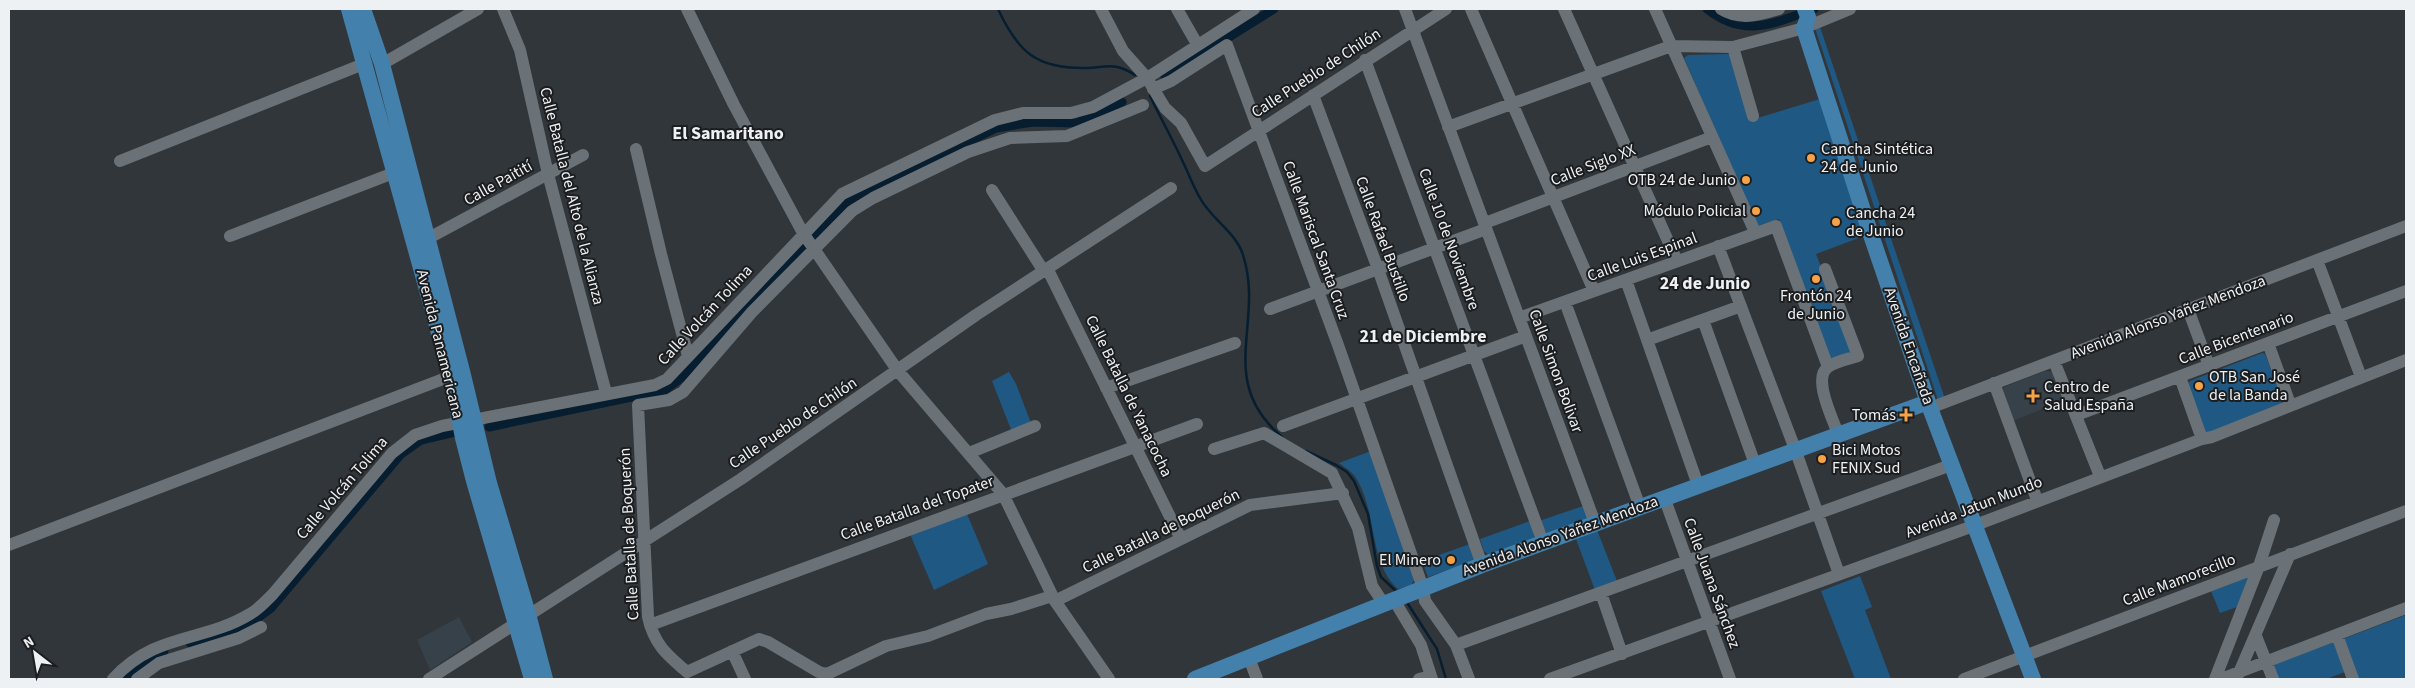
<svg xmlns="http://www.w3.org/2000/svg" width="2415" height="688" viewBox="0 0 2415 688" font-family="'Source Sans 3',sans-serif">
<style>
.built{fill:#36414a}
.green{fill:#1f5983}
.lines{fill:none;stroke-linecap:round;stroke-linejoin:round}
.stream{stroke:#061e30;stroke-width:2.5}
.canal{stroke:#061e30;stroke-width:9}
.minor{stroke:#6b7277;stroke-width:12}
.major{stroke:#4381ac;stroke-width:16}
.poi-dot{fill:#f6a248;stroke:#1b1d1f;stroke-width:2}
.labels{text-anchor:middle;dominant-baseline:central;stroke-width:4;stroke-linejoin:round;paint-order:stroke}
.street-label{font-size:16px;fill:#eef1f4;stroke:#1b1d1f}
.poi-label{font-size:16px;fill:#eef1f4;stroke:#1b1d1f;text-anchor:start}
.neighbourhood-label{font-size:18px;font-weight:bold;fill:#eef1f4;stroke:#1b1d1f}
</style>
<rect width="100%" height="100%" fill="#31363b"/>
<!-- built -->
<path class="built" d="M2045,371L2053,372L2064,400L2013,421L2002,388Z
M459,617L472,642L430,670L417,640Z"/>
<!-- green -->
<path class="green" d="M1819,24L1945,399L1937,401V397L1814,25Z
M1728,54L1730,55L1751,120L1820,99L1864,236L1816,254L1854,352L1831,360L1779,219L1757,226L1684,58L1688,55Z
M2262,353L2265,354L2284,400L2280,406L2209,433L2203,431L2186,386L2190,381Z
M1009,372L1016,384L1031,423L1012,432L992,381Z
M1371,451L1415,579L1411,585L1398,589C1368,562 1378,513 1356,478C1353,472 1344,467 1339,463Z
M1583,506L1588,517L1586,521L1548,535L1539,521Z
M967,514L988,564L934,590L910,534Z
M1530,521L1535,536L1533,540L1490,556L1484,551L1480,539Z
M1597,530L1617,581L1595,590L1576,539Z
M1470,544L1474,561L1428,577L1422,561Z
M1860,576L1872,607L1865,610L1891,679H1855L1821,591Z
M2251,576L2237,607L2220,613L2211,591Z
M2406,615V679H2358L2343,639Z
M2334,642L2345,672L2326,679H2277L2271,665Z"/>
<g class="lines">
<!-- stream -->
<path class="stream" d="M998,9C1018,52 1036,69 1087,68C1108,67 1115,62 1135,75
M1150,96C1160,117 1172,138 1182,160C1188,172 1193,186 1200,198C1211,219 1236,232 1243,255C1265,323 1215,380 1282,437
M1306,451L1336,465L1347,472L1354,481L1368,514L1377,566L1381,577L1397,592
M1406,601L1437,649L1446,679"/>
<!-- canal -->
<path class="canal" d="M1707,9C1745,39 1774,23 1814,9
M1165,77L1274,9
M489,427L665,390L681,378L848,201L996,128L1033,122L1077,123L1122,102
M190,643C223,635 244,630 271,608L401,454L421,440L455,432
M123,679L140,665L164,651"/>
<!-- minor -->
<path class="minor" d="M503,9L520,50L548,174L606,393
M687,9L734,105L803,233L898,371L1003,494L1055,601L1109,679
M1101,9L1123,51L1147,78L1165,108L1181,123L1205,166L1446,9
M1177,9L1197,44
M1405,9L1595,523
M1471,9L1594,291
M1564,9L1677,261
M1655,9L1755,232
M1721,9C1740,21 1759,15 1779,9
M1733,47L1753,116
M1365,60L1543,542
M382,64L478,9
M1153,89L1171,81L1227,45L1338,345L1423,588L1425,601L1456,645L1469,679
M1313,95L1378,269L1482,565
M1448,127L1671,46L1733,47L1804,28L1850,9
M636,149L661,254L688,356
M120,161L366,63
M992,190L1043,270
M1485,223L1712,137
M230,236L396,172
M427,239L583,155
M1718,246L1795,449L1839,574
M2317,260L2361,377
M1047,268L1181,539
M1825,269L1858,356C1849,359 1836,361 1828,367C1812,378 1833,419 1838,434
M1626,280L1698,485
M1565,302L1640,507
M1270,309L1486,229
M2188,309L2209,366
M1519,318L1776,226L1828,367
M1703,320L1755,464
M1647,340L1741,306
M2268,343L2290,404
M2054,361L2100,476
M2180,377L2202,439
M1994,383L2037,500
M1106,388L1235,343
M1930,408L2406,226
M2077,415L2406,291
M1283,426L1526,336
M1214,449L1264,433L1332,473L1358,528L1372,586L1384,604
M969,453L1035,426
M1664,497L1730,679
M9,545L451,376
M1601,593L1622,654
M1052,596L1011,609L986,614L928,636L886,646L827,674L819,672L768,642L759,639L687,672C666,654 654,644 648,617L638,405L669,400L683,392L752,312L852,211L873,198L968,152L1010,138L1067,136L1143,105
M1394,600L1421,645L1432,679
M1055,601L1250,505L1343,493
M650,625L1197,424
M2337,635L2353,679
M2256,636L2273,679
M1456,645L1951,465
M732,651L745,679
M1249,658L1257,679
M2238,675L2290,554
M113,679C156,632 202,643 250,614C259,609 266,601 273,594L392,453L415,435L442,426L655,385L667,379L842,194L995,120L1023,113H1071L1093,107L1147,78L1254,9
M137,679L159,663L239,638L261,627
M429,679L741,479L976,315L1171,188
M1419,679L1431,676
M1550,679L1973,526L2202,439L2212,437L2406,360
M1964,679L2406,511
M2215,679L2259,566L2274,520
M2221,679L2406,608"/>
<!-- major -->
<path class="major" d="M349,9L451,376L463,438L474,481L532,679
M363,9L382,64L462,371L489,483L528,614L545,679
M1805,9L1808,17L1804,28L1870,232L1930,408L2033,679
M1195,679L1482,565L1928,402"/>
</g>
<!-- markers -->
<g class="poi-dot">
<circle cx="1811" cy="158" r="5"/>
<circle cx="1746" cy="180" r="5"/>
<circle cx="1756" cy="211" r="5"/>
<circle cx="1836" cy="222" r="5"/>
<circle cx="1816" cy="279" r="5"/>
<circle cx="2199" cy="386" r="5"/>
<path d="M2030.5 388.5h5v5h5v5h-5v5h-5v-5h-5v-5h5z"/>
<path d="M1903.5 407.5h5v5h5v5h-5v5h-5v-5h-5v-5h5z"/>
<circle cx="1822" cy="459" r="5"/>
<circle cx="1451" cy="560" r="5"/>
</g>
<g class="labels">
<!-- street labels -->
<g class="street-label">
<text transform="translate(1316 73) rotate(-33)">Calle Pueblo de Chilón</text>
<text transform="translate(1593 165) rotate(-21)">Calle Siglo XX</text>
<text transform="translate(498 183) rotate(-29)">Calle Paitití</text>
<text transform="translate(572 196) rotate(76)">Calle Batalla del Alto de la Alianza</text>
<text transform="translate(1383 239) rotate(70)">Calle Rafael Bustillo</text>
<text transform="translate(1449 239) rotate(70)">Calle 10 de Noviembre</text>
<text transform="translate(1316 240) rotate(70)">Calle Mariscal Santa Cruz</text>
<text transform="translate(1642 257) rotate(-20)">Calle Luis Espinal</text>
<text transform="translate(705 315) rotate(-47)">Calle Volcán Tolima</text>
<text transform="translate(2168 317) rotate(-21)">Avenida Alonso Yañez Mendoza</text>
<text transform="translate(2236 338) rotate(-21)">Calle Bicentenario</text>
<text transform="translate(440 344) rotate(76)">Avenida Panamericana</text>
<text transform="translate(1909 346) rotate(71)">Avenida Encañada</text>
<text transform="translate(1556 371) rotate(70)">Calle Simon Bolivar</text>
<text transform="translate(1129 396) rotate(64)">Calle Batalla de Yanacocha</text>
<text transform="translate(793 423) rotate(-34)">Calle Pueblo de Chilón</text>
<text transform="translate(342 488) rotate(-49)">Calle Volcán Tolima</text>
<text transform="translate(1974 507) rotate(-21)">Avenida Jatun Mundo</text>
<text transform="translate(917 508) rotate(-20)">Calle Batalla del Topater</text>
<text transform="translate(1161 531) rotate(-26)">Calle Batalla de Boquerón</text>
<text transform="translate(629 534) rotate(-93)">Calle Batalla de Boquerón</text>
<text transform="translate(1560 536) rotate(-20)">Avenida Alonso Yañez Mendoza</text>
<text transform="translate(2179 580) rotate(-21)">Calle Mamorecillo</text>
<text transform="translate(1712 583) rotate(70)">Calle Juana Sánchez</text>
</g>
<!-- poi labels -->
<g class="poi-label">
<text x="1821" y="149">Cancha Sintética<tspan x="1821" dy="18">24 de Junio</tspan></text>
<text x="1736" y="180" text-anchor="end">OTB 24 de Junio</text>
<text x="1746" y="211" text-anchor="end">Módulo Policial</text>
<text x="1846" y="213">Cancha 24<tspan x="1846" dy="18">de Junio</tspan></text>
<text x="1816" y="296" text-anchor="middle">Frontón 24<tspan x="1816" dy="18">de Junio</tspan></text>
<text x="2209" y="377">OTB San José<tspan x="2209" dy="18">de la Banda</tspan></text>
<text x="2044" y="387">Centro de<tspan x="2044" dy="18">Salud España</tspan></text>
<text x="1896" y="415" text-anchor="end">Tomás</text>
<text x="1832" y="450">Bici Motos<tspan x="1832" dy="18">FENIX Sud</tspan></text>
<text x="1441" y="560" text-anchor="end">El Minero</text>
</g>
<!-- neighbourhood labels -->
<g class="neighbourhood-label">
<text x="728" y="133">El Samaritano</text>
<text x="1705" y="283">24 de Junio</text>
<text x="1423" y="336">21 de Diciembre</text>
</g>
</g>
<!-- border -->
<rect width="2415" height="688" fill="none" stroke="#eef1f4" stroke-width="20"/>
<!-- north arrow -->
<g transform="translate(35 653) rotate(329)" stroke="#1b1d1f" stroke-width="4" paint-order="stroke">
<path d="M0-4L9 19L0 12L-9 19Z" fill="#eef1f4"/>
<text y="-8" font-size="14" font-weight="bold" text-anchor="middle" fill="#eef1f4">N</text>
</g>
</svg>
